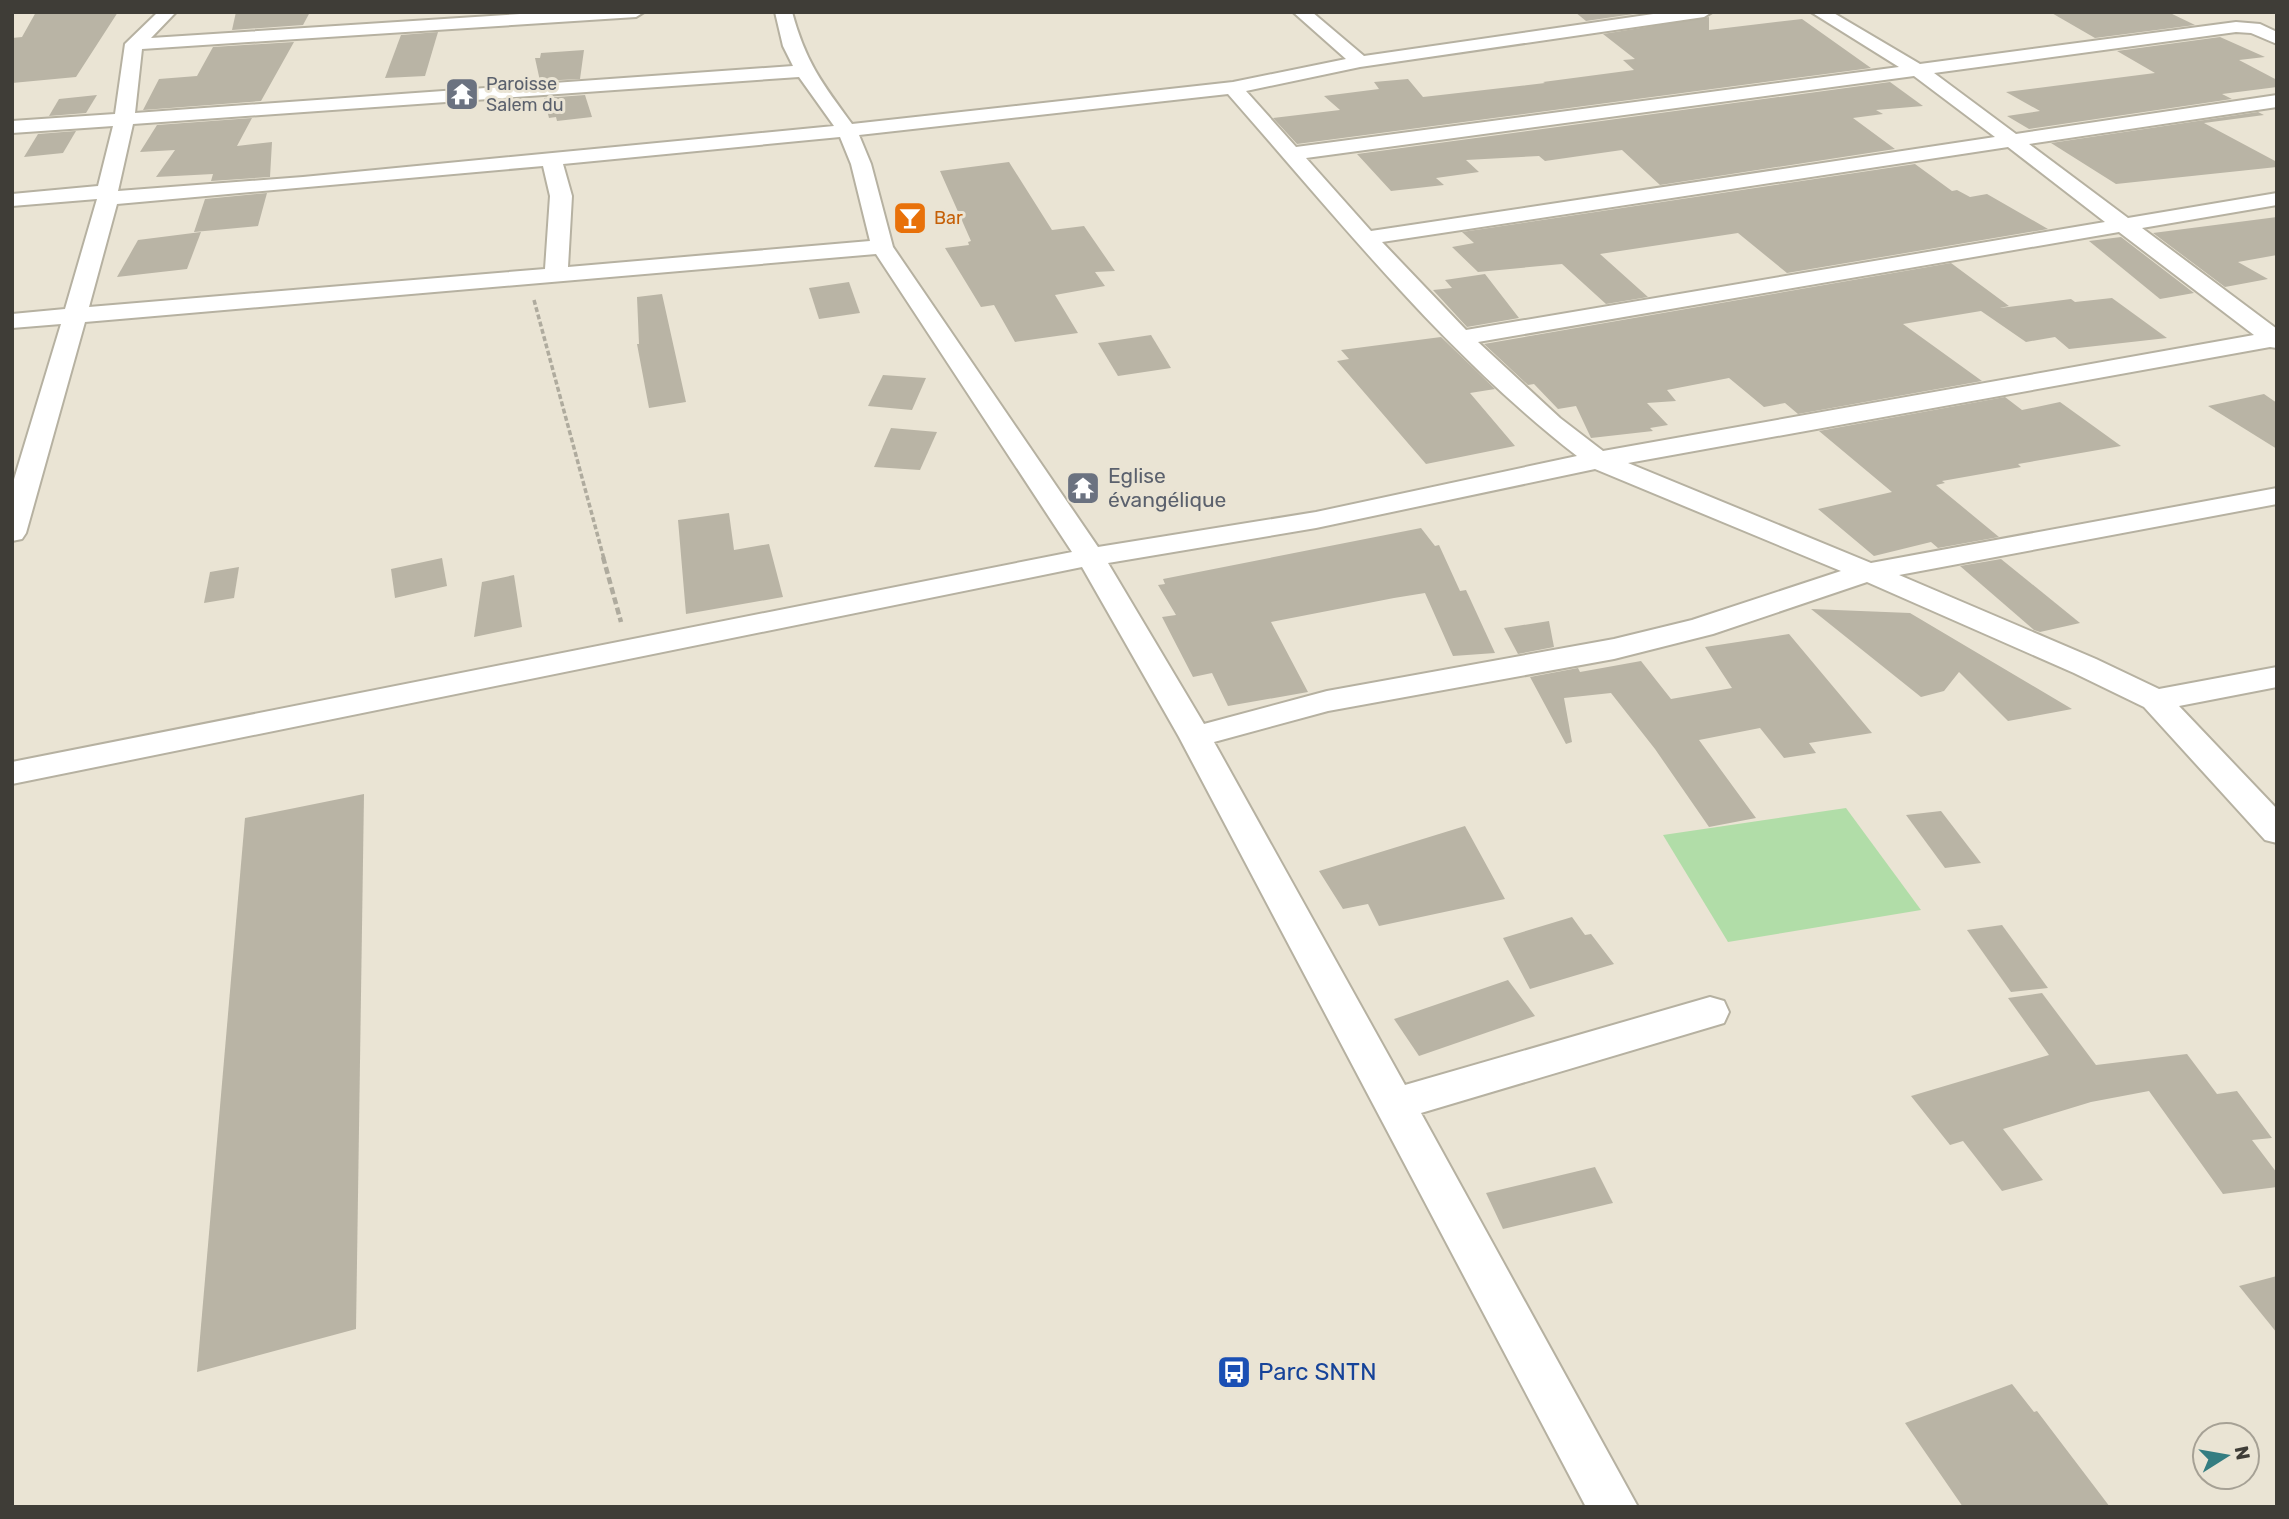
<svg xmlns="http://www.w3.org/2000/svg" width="2289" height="1519" font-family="Rubik,sans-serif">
<rect width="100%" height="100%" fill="#eae4d4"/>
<polygon fill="#b1dda8" points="1846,808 1921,910 1728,942 1663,835"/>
<g fill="#b9b4a5">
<polygon points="36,12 118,12 76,77 12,83 12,38 22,37"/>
<polygon points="236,12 310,12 303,25 232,30"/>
<polygon points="1575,12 1647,12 1586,21"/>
<polygon points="2050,12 2168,12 2195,25 2095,38"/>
<polygon points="1709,17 1709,30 1802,19 1871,68 1297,144 1273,118 1340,110 1324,96 1379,89 1374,82 1408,79 1423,97 1545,83 1543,82 1634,70 1623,60 1635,59 1603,34"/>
<polygon points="438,32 425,76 385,78 401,35"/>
<polygon points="2220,37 2265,57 2239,60 2277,80 2277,87 2222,94 2232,99 2029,129 2007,116 2040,111 2006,92 2155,73 2117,51"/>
<polygon points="294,42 261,101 143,110 159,79 197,76 213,47"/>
<polygon points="584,50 580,79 540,81 535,58 540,58 541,53"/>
<polygon points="1890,82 1923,106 1876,110 1883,114 1853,118 1895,149 1660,185 1622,150 1545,161 1539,156 1466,160 1479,172 1436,178 1444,185 1391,191 1357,154"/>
<polygon points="97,95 86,113 49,116 59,99"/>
<polygon points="585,95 592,117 557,121 556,117 549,118 544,98"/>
<polygon points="2258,112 2264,115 2204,123 2277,162 2277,167 2116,184 2051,143"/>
<polygon points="252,118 237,146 272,142 270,177 211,181 213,174 156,177 175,150 140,152 157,125"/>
<polygon points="76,131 63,153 24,157 38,134"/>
<polygon points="1009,162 1052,230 1084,226 1115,271 1095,272 1105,286 1055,295 1078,333 1015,342 994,305 981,307 945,248 969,245 968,242 971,241 940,171"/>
<polygon points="1915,164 1952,191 1957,190 1970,197 1987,194 2048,229 1787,273 1738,233 1600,254 1648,297 1606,304 1562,264 1478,272 1452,247 1474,243 1462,232"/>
<polygon points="267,193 258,226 194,232 205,199"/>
<polygon points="2277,217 2277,255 2238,262 2268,279 2225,287 2153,233"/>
<polygon points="201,232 187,269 117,277 138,240"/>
<polygon points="2121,237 2194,293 2160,299 2089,241"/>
<polygon points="1951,263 2009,306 2000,308 2071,299 2075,302 2112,298 2167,338 2069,349 2055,337 2026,342 1981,311 1903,324 1982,381 1798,414 1785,403 1764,407 1729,378 1667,390 1676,401 1647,403 1668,425 1650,428 1653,431 1591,438 1576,406 1558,409 1534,384 1528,385 1484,344"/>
<polygon points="1485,274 1519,318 1467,327 1433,290 1452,288 1445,280"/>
<polygon points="849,282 860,313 819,319 809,288"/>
<polygon points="662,294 686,402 649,408 637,344 639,344 637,297"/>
<polygon points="1151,335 1171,368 1118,376 1098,343"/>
<polygon points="1441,337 1495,389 1470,393 1515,446 1426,464 1337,361 1349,359 1341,350"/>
<polygon points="883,375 926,378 912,410 868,406"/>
<polygon points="2264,394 2277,403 2277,449 2208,406"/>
<polygon points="2005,397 2022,410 2060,402 2121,446 2018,464 2021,467 1942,481 1945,483 1936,485 1999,537 1938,548 1931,542 1874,556 1818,509 1892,492 1819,431"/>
<polygon points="891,428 937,432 920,470 874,467"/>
<polygon points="729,513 734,550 769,544 783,597 686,614 678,520"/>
<polygon points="1421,528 1435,546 1439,545 1460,591 1466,590 1495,653 1453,656 1425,593 1394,598 1271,622 1308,692 1228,706 1212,673 1193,677 1162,617 1176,615 1158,585 1165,584 1163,579"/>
<polygon points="442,558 447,586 395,598 391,569"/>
<polygon points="2001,559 2080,623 2040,632 2034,630 1960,566"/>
<polygon points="239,567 234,598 204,603 210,572"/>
<polygon points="514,575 522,627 474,637 482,582"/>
<polygon points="1811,609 1910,613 2072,709 2008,721 1959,672 1944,691 1921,697"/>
<polygon points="1549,621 1554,647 1518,654 1504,628"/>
<polygon points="1789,634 1872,733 1809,743 1816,753 1784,758 1760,728 1699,740 1756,818 1709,827 1655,749 1611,693 1564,698 1572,742 1566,744 1530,677 1578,668 1580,672 1641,661 1671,699 1732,688 1705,647"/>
<polygon points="364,794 356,1329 197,1372 245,818"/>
<polygon points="1941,811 1981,863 1945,868 1906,815"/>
<polygon points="1465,826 1505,899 1379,926 1368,904 1343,909 1319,871"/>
<polygon points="1572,917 1585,935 1591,934 1614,964 1530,989 1503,938"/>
<polygon points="2002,925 2048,988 2011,992 1967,930"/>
<polygon points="1508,980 1535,1016 1419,1056 1394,1019"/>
<polygon points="2042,993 2096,1065 2187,1054 2217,1094 2237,1091 2272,1138 2252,1140 2277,1173 2277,1187 2223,1194 2149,1091 2091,1102 2003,1129 2043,1180 2002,1191 1963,1141 1950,1145 1911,1096 2049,1055 2008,998"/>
<polygon points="1595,1167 1613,1203 1503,1229 1486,1193"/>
<polygon points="2277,1276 2277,1333 2239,1286"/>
<polygon points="2012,1384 2034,1412 2037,1411 2110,1507 1963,1507 1905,1423"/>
</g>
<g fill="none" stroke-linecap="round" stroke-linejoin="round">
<g stroke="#b6b1a1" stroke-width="4">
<path id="street" d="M158 12H176L151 38 551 12H644L636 17 142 49 135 113 793 66 783 46 775 12H792C806 63 822 83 852 124L1233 82 1346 59 1293 12H1312L1364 56 1667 12H1712L1704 17 1360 67 1246 91 1296 147 1899 67 1811 12H1832L1920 64 2236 22 2260 24 2277 32V44L2251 33 2236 32 1934 73 2016 134 2277 95V107L2029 144 2128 218 2277 193V205L2142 228 2277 329V348L2270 347 1628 463 1871 563 2277 488V504L1899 575 2096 659 2159 689 2277 667V687L2179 706 2277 809V843L2265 840 2144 707 2074 673 1867 582 1713 634 1614 659 1328 711 1214 742 1405 1085 1710 997 1724 1001 1729 1012 1724 1023 1421 1113 1638 1507H1586L1179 737 1082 567 12 784V762L1072 552 876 254 85 322 26 533 22 539 12 541V486L61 324 12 328V314L65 309 97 199 12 206V194L98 186 113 126 12 133V121L115 114 125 44ZM1914 76 1995 137 1371 231 1306 158ZM799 77 834 126 303 177 118 191 133 124ZM1228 94C1338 219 1445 354 1577 456L1316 512 1098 547 893 247 871 164 859 135ZM840 137 851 164 870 241 568 267 572 196 563 164ZM2008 147 2105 222 1466 330 1382 242ZM543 166 550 196 545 269 89 307 117 204ZM2119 232 2254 335 1603 451 1560 418 1478 342ZM1595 469 1841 571 1692 620 1614 639 1327 691 1204 724 1108 563 1316 528Z"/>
</g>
<polyline stroke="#afab9e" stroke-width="3.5" stroke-dasharray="5 2.5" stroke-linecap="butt" points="534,300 604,559"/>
<polyline stroke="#afab9e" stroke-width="4.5" stroke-dasharray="7 3.5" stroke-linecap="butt" points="603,557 621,622"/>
<use href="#street" fill="#fff" fill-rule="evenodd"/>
</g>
<defs>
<g id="temple-square" transform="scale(1.75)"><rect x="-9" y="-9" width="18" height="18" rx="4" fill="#6b7280" stroke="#eae4d4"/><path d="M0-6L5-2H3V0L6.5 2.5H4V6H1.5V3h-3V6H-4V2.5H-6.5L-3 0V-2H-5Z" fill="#fff"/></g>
<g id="bar-square" transform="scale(1.75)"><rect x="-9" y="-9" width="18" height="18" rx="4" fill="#e8710a" stroke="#eae4d4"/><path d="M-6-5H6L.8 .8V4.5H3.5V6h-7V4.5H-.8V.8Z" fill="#fff"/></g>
<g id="bus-square" transform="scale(1.75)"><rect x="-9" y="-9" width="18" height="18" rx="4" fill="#1a4fb4" stroke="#eae4d4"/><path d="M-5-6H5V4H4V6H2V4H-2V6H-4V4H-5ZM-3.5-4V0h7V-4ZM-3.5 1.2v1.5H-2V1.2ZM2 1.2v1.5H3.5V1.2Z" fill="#fff"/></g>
</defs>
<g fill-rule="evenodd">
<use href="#temple-square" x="462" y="94"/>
<use href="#bar-square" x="910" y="218"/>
<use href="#temple-square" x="1083" y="488"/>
<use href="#bus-square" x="1234" y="1372"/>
</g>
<g text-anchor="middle" stroke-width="6" stroke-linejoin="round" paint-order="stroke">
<g font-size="18" fill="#5b616d" stroke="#eae4d4" text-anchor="start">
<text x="486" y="90">Paroisse<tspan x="486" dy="21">Salem du</tspan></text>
</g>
<g font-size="18" fill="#c56008" stroke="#eae4d4" text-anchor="start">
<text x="934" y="224">Bar</text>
</g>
<g font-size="21" fill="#5b616d" stroke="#eae4d4" text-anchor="start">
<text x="1108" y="483">Eglise<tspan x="1108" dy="24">évangélique</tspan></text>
</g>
<g font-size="24" fill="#164399" stroke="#eae4d4" text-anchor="start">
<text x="1258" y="1380">Parc SNTN</text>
</g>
</g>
<rect width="2289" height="1519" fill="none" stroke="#3f3d37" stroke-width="28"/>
<g transform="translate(2226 1456) rotate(79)"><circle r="33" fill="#eae4d4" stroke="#a6a195" stroke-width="2"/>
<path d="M0-5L12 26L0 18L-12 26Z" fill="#347d81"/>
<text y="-10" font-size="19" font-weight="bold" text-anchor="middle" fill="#3f3d37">N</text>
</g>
</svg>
